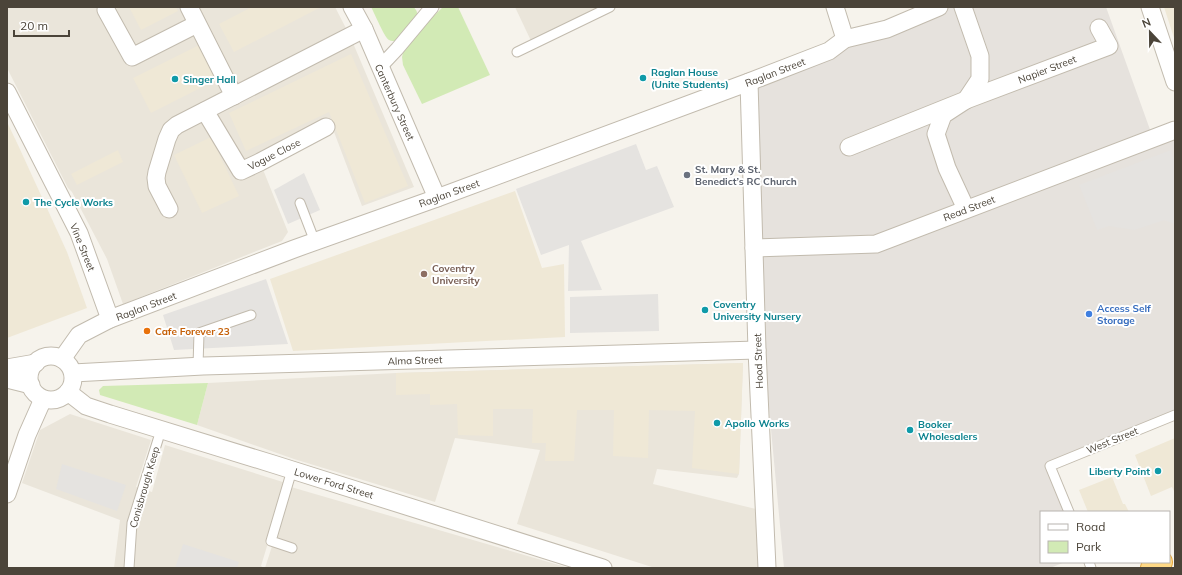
<svg xmlns="http://www.w3.org/2000/svg" width="1182" height="575" font-family="Mulish,sans-serif">
<rect width="100%" height="100%" fill="#f6f3ec"/>
<g fill="#eae5da">
<polygon points="7,7 335,7 350,36 414,187 362,206 331,124 260,162 288,232 282,241 123,304 107,259 72,192 68,188 7,68"/>
<polygon points="515,7 610,7 533,45"/>
<polygon points="743,363 739,474 737,478 657,469 653,484 760,510 759,568 655,568 517,524 540,450 455,438 435,502 294,459 197,425 208,383 396,373"/>
<polygon points="70,414 151,440 136,487 142,489 152,492 165,445 286,483 261,566 264,568 114,568 120,520 22,483 40,430"/>
<polygon points="291,487 569,568 265,568"/>
</g>
<polygon fill="#e6e2dd" points="939,7 1106,7 1153,138 1175,130 1175,415 1050,466 1066,512 1041,512 1041,562 1065,562 1050,568 784,568 754,248 749,82"/>
<g fill="#efe8d6">
<polygon points="129,7 176,7 178,11 141,30"/>
<polygon points="252,7 321,7 234,52 219,24"/>
<polygon points="1164,7 1175,7 1175,41"/>
<polygon points="199,45 216,80 151,113 133,78"/>
<polygon points="351,54 408,186 365,203 329,112 246,151 229,113"/>
<polygon points="7,122 18,145 67,252 87,308 7,338"/>
<polygon points="211,137 239,196 202,213 174,155"/>
<polygon points="118,150 123,162 77,185 71,174"/>
<polygon points="515,191 542,268 564,264 565,337 293,351 270,279"/>
<polygon points="743,363 739,474 692,468 695,411 649,410 648,458 613,456 614,410 577,410 574,461 545,461 546,443 532,443 533,409 493,409 493,436 458,435 457,404 430,405 430,394 396,395 396,373"/>
<polygon points="1175,438 1175,493 1172,487 1151,496 1135,455"/>
<polygon points="1112,477 1123,504 1125,504 1129,512 1088,512 1079,490"/>
</g>
<g fill="#d2eab5">
<path d="M371 7H413C423 14 412 23 407 30 404 33 401 37 398 39 396 41 392 42 389 40 384 37 375 14 371 7Z"/>
<polygon points="443,7 458,7 490,75 422,104 403,65 402,57 404,49 414,35"/>
<polygon points="208,383 197,425 100,395 99,390 103,386"/>
</g>
<g fill="#e5e3e0">
<polygon points="636,144 646,170 657,166 674,207 581,241 602,290 568,291 569,245 541,255 516,189"/>
<polygon points="1171,150 1175,163 1175,224 1164,220 1135,230 1109,226 1097,230 1079,185"/>
<polygon points="304,173 320,210 288,224 274,190"/>
<polygon points="266,279 288,344 174,350 163,315"/>
<polygon points="658,294 659,331 570,333 570,297"/>
<polygon points="62,464 126,485 117,511 56,489"/>
<polygon points="183,544 239,562 237,568 175,568"/>
</g>
<g fill="none" stroke-linecap="round" stroke-linejoin="round">
<g stroke="#c2bbae" stroke-width="11">
<g id="service">
<polyline points="517,52 610,7"/>
<polyline points="300,203 315,242"/>
<polyline points="198,366 199,333 251,315"/>
<polyline points="1069,512 1050,466 1175,415"/>
<polyline points="292,548 271,541 292,470"/>
<polyline points="1089,562 1091,568"/>
<polyline points="129,568 132,523 161,430"/>
</g>
</g>
<g stroke="#c2bbae" stroke-width="15">
<polyline id="pedestrian" points="380,67 397,49 432,7"/>
</g>
<g stroke="#c2bbae" stroke-width="19">
<g id="minor">
<polyline points="189,7 234,96"/>
<polyline points="352,7 364,29 437,198"/>
<polyline points="835,7 845,39"/>
<polyline points="963,7 980,56 980,79 966,100 943,115 936,134 947,168 966,209"/>
<polyline points="1150,7 1175,82"/>
<polyline points="106,10 132,57 197,24"/>
<polyline points="749,82 757,350 767,568"/>
<polyline points="7,92 79,233 110,319"/>
<polyline points="205,111 241,171 260,162 326,127"/>
<polyline points="849,147 966,100 1109,46 1099,28"/>
<polyline points="169,209 157,186 156,178 157,172 167,139 171,130 177,125 364,29"/>
<polyline points="754,248 876,244 1175,130"/>
<circle cx="51" cy="378" r="22"/>
<polyline points="62,359 79,335 110,319 294,249 437,198 749,82 829,51 845,39 887,29 939,7"/>
<polyline points="7,368 36,363"/>
<polyline points="73,373 203,366 757,350"/>
<polyline points="7,379 31,385"/>
<polyline points="68,392 86,406 110,414 273,464 603,568"/>
<polyline points="7,494 27,435 43,399"/>
</g>
</g>
<g stroke="#e0a43c" stroke-width="24">
<polyline id="trunk" points="1152,568 1161,562"/>
</g>
<use href="#service" stroke="#fff" stroke-width="9"/>
<use href="#pedestrian" stroke="#fff" stroke-width="13"/>
<use href="#minor" stroke="#fff" stroke-width="17"/>
<use href="#trunk" stroke="#ffd985" stroke-width="22"/>
</g>
<g fill="#0f9aa8" stroke="#fff" stroke-width="1.5">
<circle cx="643" cy="78" r="4"/>
<circle cx="175" cy="79" r="4"/>
<circle cx="26" cy="202" r="4"/>
<circle cx="705" cy="310" r="4"/>
<circle cx="717" cy="423" r="4"/>
<circle cx="910" cy="430" r="4"/>
<circle cx="1158" cy="471" r="4"/>
</g>
<circle fill="#6b7280" stroke="#fff" stroke-width="1.5" cx="687" cy="175" r="4"/>
<circle fill="#8d6e63" stroke="#fff" stroke-width="1.5" cx="424" cy="274" r="4"/>
<circle fill="#3f7fe0" stroke="#fff" stroke-width="1.5" cx="1089" cy="314" r="4"/>
<circle fill="#e8710a" stroke="#fff" stroke-width="1.5" cx="147" cy="331" r="4"/>
<g text-anchor="middle" stroke-width="4" stroke-linejoin="round" paint-order="stroke">
<g font-size="10" fill="#4b4439" stroke="#fff">
<text transform="translate(1047 69) rotate(-21)" y="4">Napier Street</text>
<text transform="translate(775 72) rotate(-21)" y="4">Raglan Street</text>
<text transform="translate(395 102) rotate(66)" y="4">Canterbury Street</text>
<text transform="translate(274 154) rotate(-27)" y="4">Vogue Close</text>
<text transform="translate(449 193) rotate(-20)" y="4">Raglan Street</text>
<text transform="translate(969 208) rotate(-21)" y="4">Read Street</text>
<text transform="translate(83 247) rotate(68)" y="4">Vine Street</text>
<text transform="translate(146 306) rotate(-21)" y="4">Raglan Street</text>
<text transform="translate(415 360) rotate(-2)" y="4">Alma Street</text>
<text transform="translate(758 361) rotate(-92)" y="4">Hood Street</text>
<text transform="translate(1112 440) rotate(-22)" y="4">West Street</text>
<text transform="translate(334 483) rotate(17)" y="4">Lower Ford Street</text>
<text transform="translate(144 487) rotate(-74)" y="4">Conisbrough Keep</text>
</g>
<g font-size="10" font-weight="bold" fill="#0d838f" stroke="#fff" text-anchor="start">
<text x="651" y="76">Raglan House<tspan x="651" dy="12">(Unite Students)</tspan></text>
<text x="183" y="83">Singer Hall</text>
<text x="34" y="206">The Cycle Works</text>
<text x="713" y="308">Coventry<tspan x="713" dy="12">University Nursery</tspan></text>
<text x="725" y="427">Apollo Works</text>
<text x="918" y="428">Booker<tspan x="918" dy="12">Wholesalers</tspan></text>
<text x="1150" y="475" text-anchor="end">Liberty Point</text>
</g>
<g font-size="10" font-weight="bold" fill="#5b616d" stroke="#fff" text-anchor="start">
<text x="695" y="173">St. Mary &amp; St.<tspan x="695" dy="12">Benedict’s RC Church</tspan></text>
</g>
<g font-size="10" font-weight="bold" fill="#785e54" stroke="#fff" text-anchor="start">
<text x="432" y="272">Coventry<tspan x="432" dy="12">University</tspan></text>
</g>
<g font-size="10" font-weight="bold" fill="#366cbe" stroke="#fff" text-anchor="start">
<text x="1097" y="312">Access Self<tspan x="1097" dy="12">Storage</tspan></text>
</g>
<g font-size="10" font-weight="bold" fill="#c56008" stroke="#fff" text-anchor="start">
<text x="155" y="335">Cafe Forever 23</text>
</g>
</g>
<rect width="1182" height="575" fill="none" stroke="#4b4439" stroke-width="16"/>
<rect x="1040" y="511" width="130" height="52" fill="#ffffff" stroke="#b7b4b0"/>
<rect x="1048" y="524" width="20" height="6" fill="#ffffff" stroke="#b7b4b0"/>
<text x="1076" y="531" font-size="12" fill="#4b4439">Road</text>
<rect x="1048" y="541" width="20" height="12" fill="#d2eab5" stroke="#b7b4b0"/>
<text x="1076" y="551" font-size="12" fill="#4b4439">Park</text>
<g transform="translate(1150 32) rotate(338)" stroke="#ffffff" stroke-width="3" paint-order="stroke">
<path d="M0-3L7 15L0 10L-7 15Z" fill="#4b4439"/>
<text y="-6" font-size="11" font-weight="bold" text-anchor="middle" fill="#4b4439">N</text>
</g>
<path d="M14 30v6h55v-6" fill="none" stroke="#4b4439" stroke-width="2"/>
<text x="20" y="30" font-size="12" fill="#4b4439" stroke="#ffffff" stroke-width="3" paint-order="stroke">20 m</text>
</svg>
